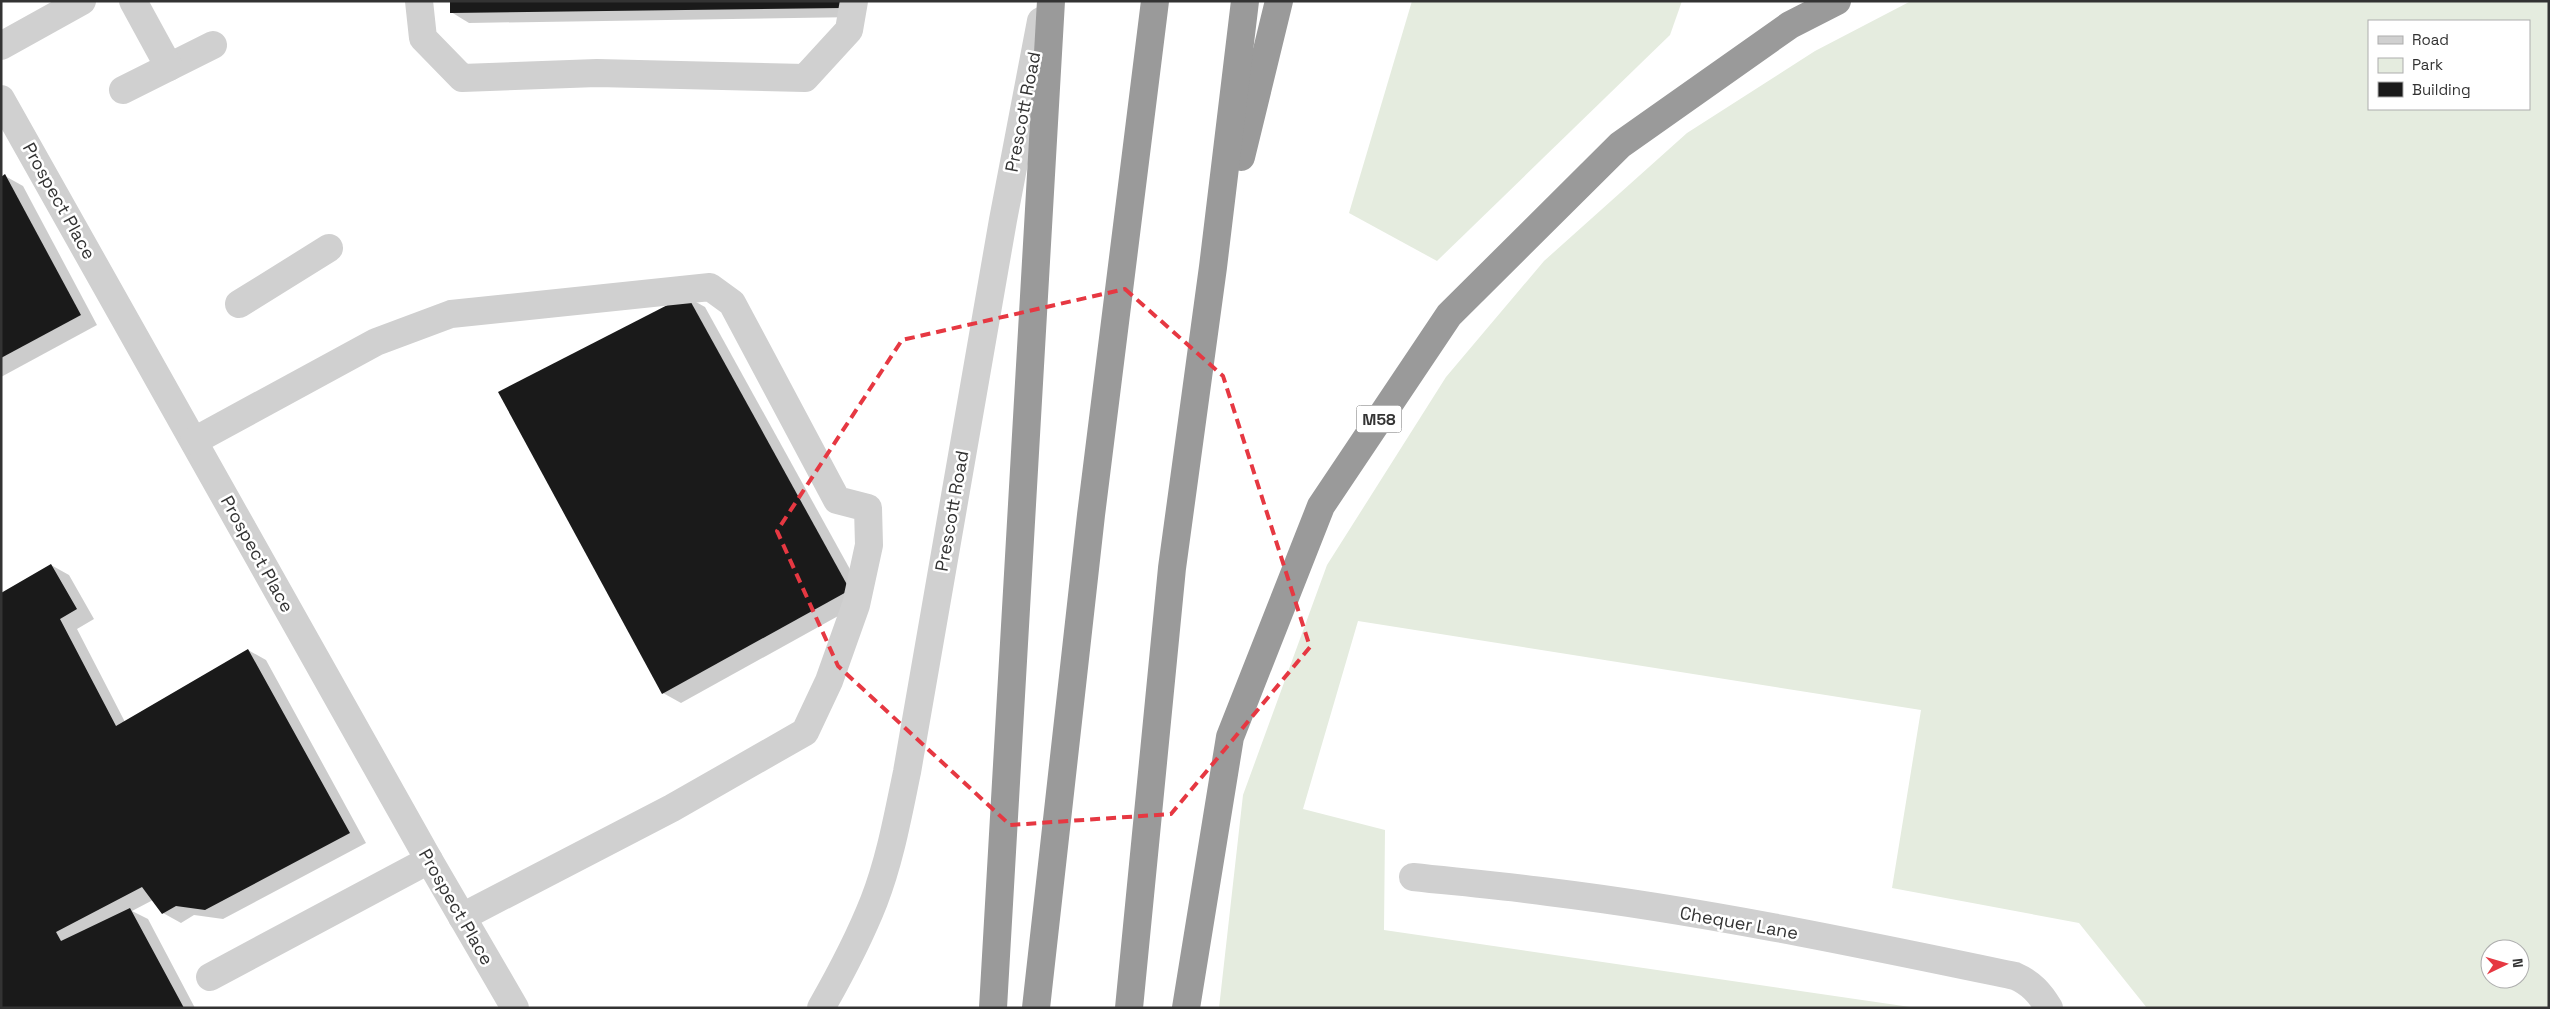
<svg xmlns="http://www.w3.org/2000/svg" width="2550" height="1009" font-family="'Space Grotesk',sans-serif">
<rect width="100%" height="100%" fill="#fff"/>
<g fill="#e5ecdf" fill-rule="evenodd">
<polygon points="1412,1 1682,1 1670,35 1437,261 1349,213"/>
<path d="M1911 1H2549V1008H2147L2079 923 1892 888 1921 710 1358 621 1303 809 1385 830 1384 930 1917 1008H1219L1243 795 1327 565 1446 377 1544 261 1687 133 1815 51ZM2369 21H2529V109H2369ZM2490 949H2520V979H2490Z"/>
</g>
<g fill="#0003">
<polygon points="859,1 859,17 469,23 451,12"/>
<polygon points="5,176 23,186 97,325 1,377 1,178"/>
<polygon points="687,297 705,307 867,600 681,703 663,693"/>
<polygon points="51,565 69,575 94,619 77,629 125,722 248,650 266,660 366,843 223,919 194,915 181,923 163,913 153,900 132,911 148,919 195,1008 1,1008"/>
</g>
<g fill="#1a1a1a">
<polygon points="450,1 842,1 842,8 450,13"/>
<polygon points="5,174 81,315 1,358 1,177"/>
<polygon points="687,295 850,590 662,694 498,392"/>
<polygon points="51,564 77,609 60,619 116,726 248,649 350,833 205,910 176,906 162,914 142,887 56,932 61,941 130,908 184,1008 1,1008 1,593"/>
</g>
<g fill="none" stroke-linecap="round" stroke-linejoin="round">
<g stroke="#d0d0d0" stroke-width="28">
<polyline points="419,1 423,38 462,78 597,73 805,78 849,30 854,1"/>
<polyline points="1,46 82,1"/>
<polyline points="169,67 213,45"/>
<polyline points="123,90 169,67 133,1"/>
<polyline points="1,99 429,860 515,1008"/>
<polyline points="239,304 329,248"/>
<polyline points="194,441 376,342 451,314 710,287 732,303 837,500 868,508 869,545 856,605 829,681 805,732 672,808 462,917"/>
<path d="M1413 877C1459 882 1504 886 1549 892 1705 911 1861 944 2015 976 2031 983 2040 993 2049 1008"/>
<polyline points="210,977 429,860"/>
<path d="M821 1008C841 973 859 939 874 901 890 860 898 815 907 772L1003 220 1041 21"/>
</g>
<g stroke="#9a9a9a" stroke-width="28">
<polyline points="1241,157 1279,1"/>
<polyline points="993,1008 1051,1"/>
<polyline points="1036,1008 1091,515 1155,1"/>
<polyline points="1129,1008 1172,568 1213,267 1245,1"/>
<polyline points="1186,1008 1230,737 1321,506 1449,315 1620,145 1790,25 1837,1"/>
</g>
</g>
<path fill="none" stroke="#e63842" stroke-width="4" stroke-dasharray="10 6" stroke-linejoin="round" d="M1125 289 1223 376 1310 647 1171 814 1010 825 838 666 777 531 902 340Z"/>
<g text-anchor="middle" stroke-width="5" stroke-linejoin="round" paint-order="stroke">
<rect fill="#fff" stroke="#707070" stroke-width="1" x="1356.5" y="405.5" width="45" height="27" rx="4"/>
<g font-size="16" font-weight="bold" fill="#333">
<text x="1379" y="425">M58</text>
</g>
<g font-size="18" fill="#333" stroke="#fff">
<text transform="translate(1023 112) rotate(-79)" y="6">Prescott Road</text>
<text transform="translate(59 201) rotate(61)" y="6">Prospect Place</text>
<text transform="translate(952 511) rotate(-80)" y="6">Prescott Road</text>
<text transform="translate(257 554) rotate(61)" y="6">Prospect Place</text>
<text transform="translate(456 907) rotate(60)" y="6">Prospect Place</text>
<text transform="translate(1739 923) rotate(10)" y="6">Chequer Lane</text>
</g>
</g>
<rect width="2550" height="1009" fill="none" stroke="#333333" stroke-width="5"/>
<rect x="2368" y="20" width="162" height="90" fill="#ffffff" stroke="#adadad"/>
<rect x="2378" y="36" width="25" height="8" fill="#d0d0d0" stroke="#adadad"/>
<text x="2412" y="45" font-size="15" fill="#333333">Road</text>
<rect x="2378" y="58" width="25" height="15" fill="#e5ecdf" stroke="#adadad"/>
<text x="2412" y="70" font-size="15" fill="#333333">Park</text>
<rect x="2378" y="82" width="25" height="15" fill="#1a1a1a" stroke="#adadad"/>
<text x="2412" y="95" font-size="15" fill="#333333">Building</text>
<g transform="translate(2505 964) rotate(85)"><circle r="24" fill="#ffffff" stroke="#adadad"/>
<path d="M0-4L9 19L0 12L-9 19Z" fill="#e63842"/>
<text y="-8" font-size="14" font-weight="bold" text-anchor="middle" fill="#333333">N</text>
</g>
</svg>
